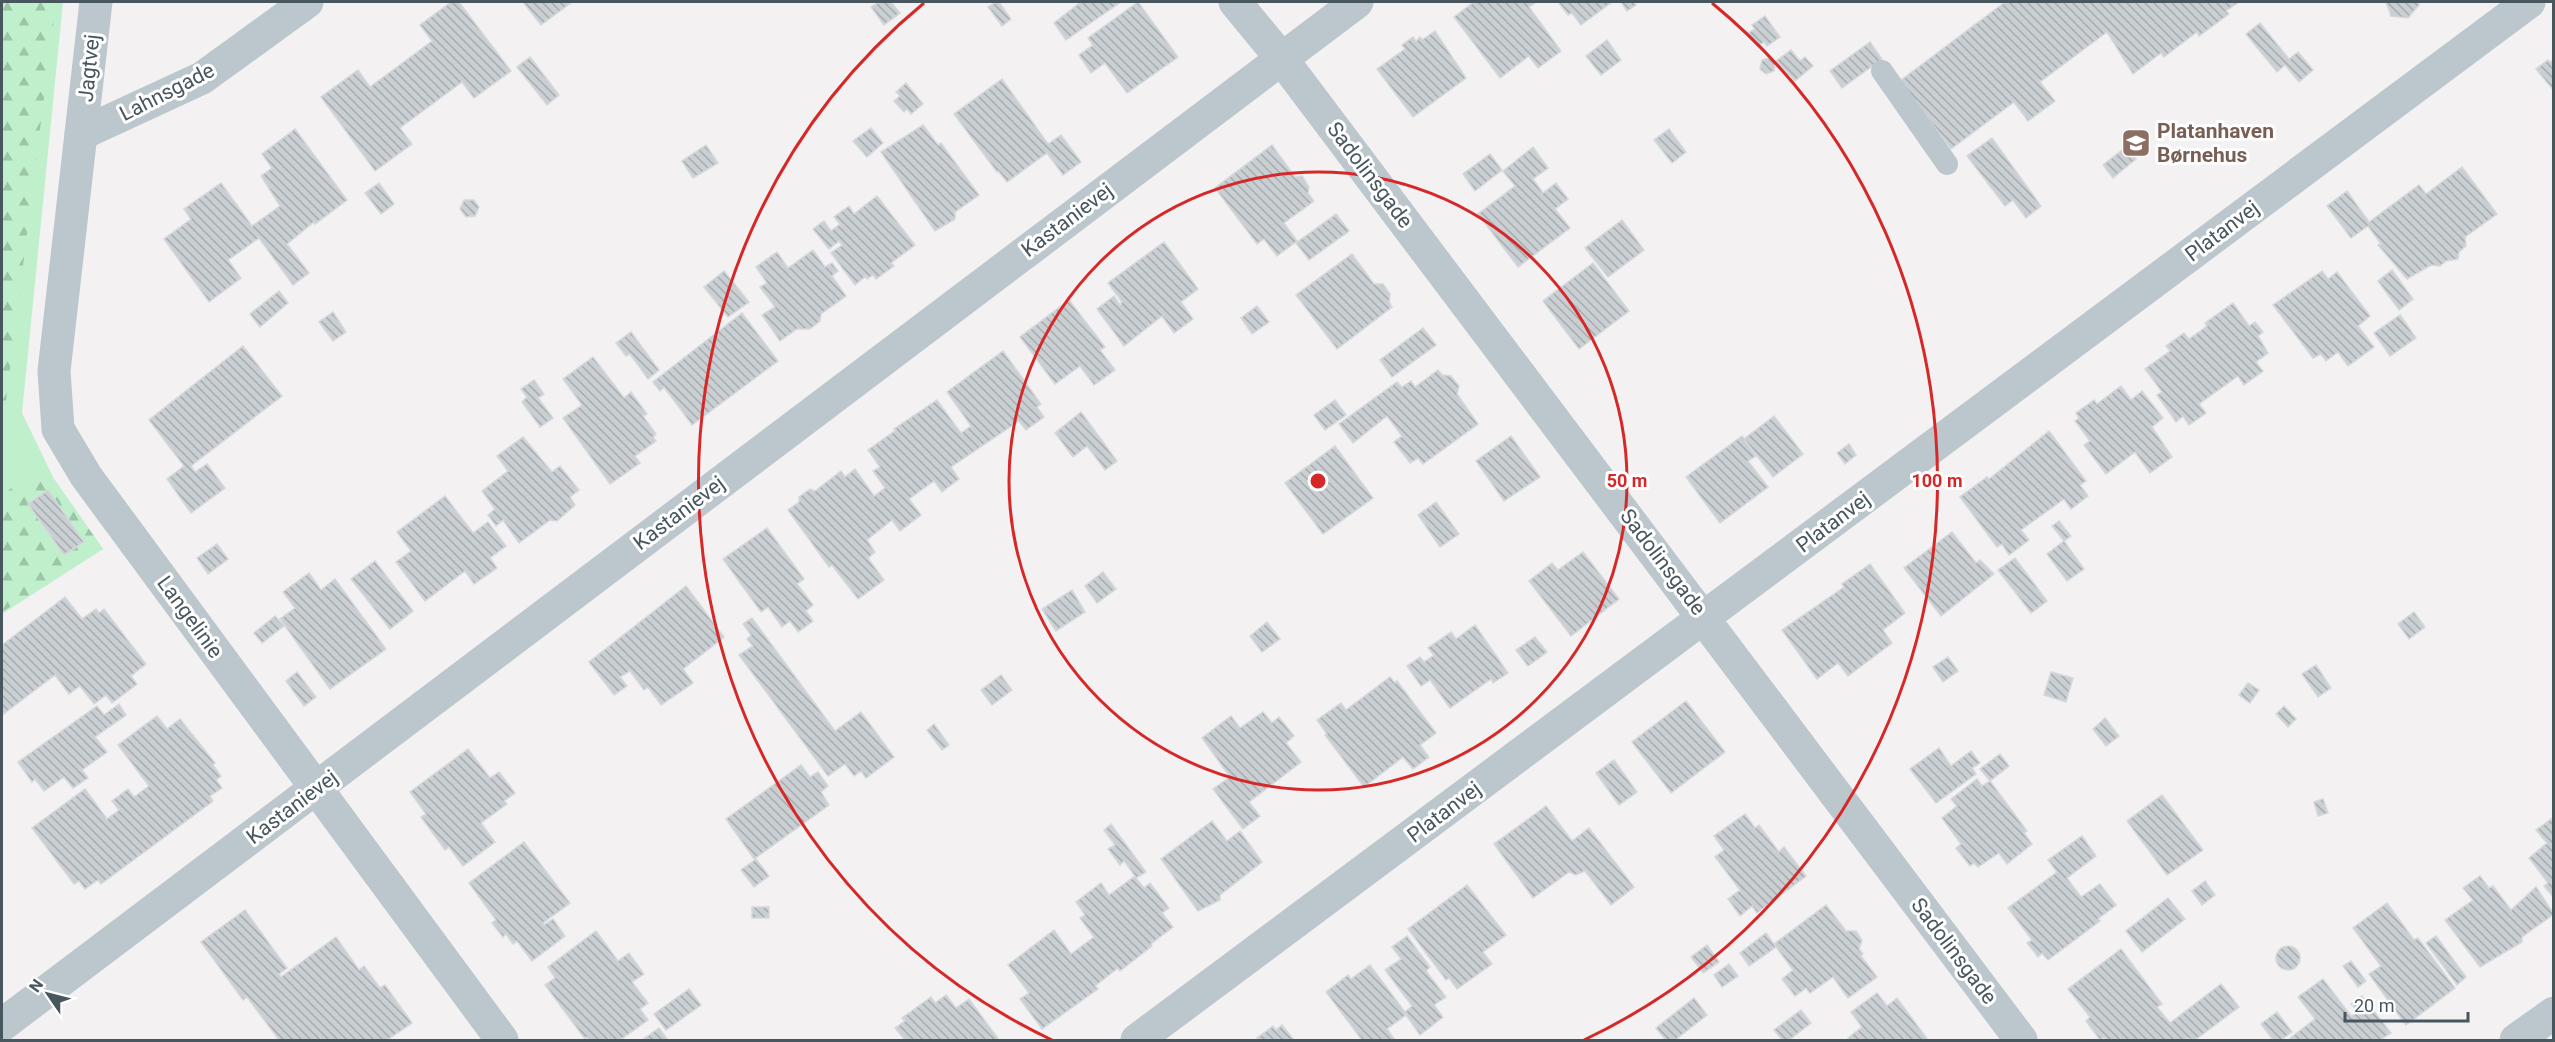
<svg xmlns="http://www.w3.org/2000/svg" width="2555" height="1042" font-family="Roboto,sans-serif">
<defs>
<pattern id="forest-firs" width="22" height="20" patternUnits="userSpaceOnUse" patternTransform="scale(1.5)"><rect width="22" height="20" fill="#bff0cb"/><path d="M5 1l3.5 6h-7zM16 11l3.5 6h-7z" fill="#9dc5a8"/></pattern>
<pattern id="building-back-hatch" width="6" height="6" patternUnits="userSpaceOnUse" patternTransform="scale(1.5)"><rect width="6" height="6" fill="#cacfd3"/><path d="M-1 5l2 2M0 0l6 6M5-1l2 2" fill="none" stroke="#a6abae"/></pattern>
</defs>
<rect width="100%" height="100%" fill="#f3f1f1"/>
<polygon fill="#bff0cb" points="2,2 63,2 22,413 54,479 103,549 2,614"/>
<g fill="url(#forest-firs)">
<polygon points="2,2 56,2 5,409 2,414"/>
<polygon points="54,479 103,549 2,612 2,497 13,486"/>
</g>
<g fill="url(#building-back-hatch)" stroke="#d5d8dc" stroke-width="1.5">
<polygon points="451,2 459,2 511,71 474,98 462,82 400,128 412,144 375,171 321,97 358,70 370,87 432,41 420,25"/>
<polygon points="523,2 572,2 541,25"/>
<polygon points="879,2 891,2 900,13 884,25 871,7"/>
<polygon points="996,2 999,2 1011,19 1002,26 988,7"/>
<polygon points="1081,2 1121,2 1066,40 1054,23"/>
<polygon points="1138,2 1178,57 1127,93 1105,63 1091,73 1079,55 1093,45 1088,38"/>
<polygon points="1474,2 1536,2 1529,7 1561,51 1538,68 1529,56 1500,78 1454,17"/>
<polygon points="1558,2 1612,2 1581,25 1572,13 1568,15"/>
<polygon points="1621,2 1633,2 1636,5 1627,11"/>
<polygon points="2005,2 2239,2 2226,11 2229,14 2199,36 2197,32 2164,57 2161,53 2133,74 2107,32 2040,82 2055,101 2028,121 2014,102 1951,149 1900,81"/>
<polygon points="2386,2 2418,2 2419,5 2408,18 2391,16"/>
<polygon points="1765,16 1780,37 1767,46 1764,42 1758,46 1748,33 1755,29 1752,25"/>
<polygon points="2260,23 2289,59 2298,52 2313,70 2299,82 2285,65 2277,72 2246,34"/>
<polygon points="1435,31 1466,78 1413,117 1377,69 1405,49 1402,45 1413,37 1416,41 1420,37 1422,40"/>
<polygon points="1607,40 1621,60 1601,75 1586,56"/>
<polygon points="1870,42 1882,59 1842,88 1830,71"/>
<polygon points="1791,50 1800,61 1805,57 1813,66 1795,81 1776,61"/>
<polygon points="530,57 559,95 547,105 517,67"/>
<polygon points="1769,58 1775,63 1774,71 1766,74 1760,69 1762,60"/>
<polygon points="2548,60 2550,62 2554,60 2554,91 2536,69"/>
<polygon points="1002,79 1048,144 1061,135 1081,162 1063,175 1047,153 1007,182 998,171 997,172 954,114"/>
<polygon points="906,83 923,104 911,114 907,109 904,112 894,101 900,96 896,92"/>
<polygon points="923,125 938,145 941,143 979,195 955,212 955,219 935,231 881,152"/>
<polygon points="871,128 883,143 867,157 853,141"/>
<polygon points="295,129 347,200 315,224 314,222 287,244 309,273 293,285 259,238 228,260 241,278 209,302 164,239 191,219 184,209 221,183 252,226 280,206 261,176 272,168 262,154"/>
<polygon points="1669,129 1686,152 1672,163 1654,140"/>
<polygon points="1992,138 2041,206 2026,218 2013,200 2005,206 1967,156"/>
<polygon points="706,145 718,163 693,178 682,161"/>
<polygon points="1272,145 1295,177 1302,176 1309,187 1308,193 1314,201 1284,223 1297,241 1277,256 1264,239 1257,244 1215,188"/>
<polygon points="1533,147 1548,168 1533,179 1543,193 1556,183 1568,199 1555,209 1570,228 1518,267 1478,214 1515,186 1503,171"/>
<polygon points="2126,147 2136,159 2113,178 2103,165"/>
<polygon points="1490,154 1502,170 1475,191 1463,174"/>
<polygon points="2462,167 2497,214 2465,237 2466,246 2459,252 2458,259 2446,261 2440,266 2431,265 2407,279 2378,245 2381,244 2368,226 2351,238 2327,206 2347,191 2369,222 2419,185 2426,194"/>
<polygon points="379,183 394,204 381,214 365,193"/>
<polygon points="877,196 915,245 891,263 894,266 876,279 873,275 867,279 866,276 855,285 831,253 842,245 839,241 829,249 813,229 824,221 831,231 840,224 834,217 849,206 854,214"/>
<polygon points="464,200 474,200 479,207 475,216 466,217 460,209"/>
<polygon points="1336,214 1349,231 1309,260 1296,243"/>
<polygon points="1622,220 1644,250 1608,277 1585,248"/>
<polygon points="1164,242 1198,289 1181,302 1193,319 1174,333 1162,316 1124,346 1097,309 1114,296 1120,305 1122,302 1108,283"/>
<polygon points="813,250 825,267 832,263 838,271 832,276 846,296 821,314 820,321 810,329 797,329 780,341 762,315 775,307 760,287 767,283 756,267 777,252 788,268"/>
<polygon points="1352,254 1374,284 1383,284 1390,294 1389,302 1392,307 1337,349 1296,295"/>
<polygon points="1593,263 1629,311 1579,349 1543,301"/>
<polygon points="2392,270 2413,299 2399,310 2378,281"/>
<polygon points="724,271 749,302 728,317 704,287"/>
<polygon points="2322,271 2328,279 2337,272 2370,316 2358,326 2374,347 2348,366 2338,352 2326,361 2321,354 2313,358 2273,305"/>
<polygon points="279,291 288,303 260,327 250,314"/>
<polygon points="1069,300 1105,347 1100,350 1115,370 1094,385 1080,366 1055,384 1020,337"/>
<polygon points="2233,303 2249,326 2255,322 2263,332 2258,336 2268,353 2256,362 2263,371 2244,385 2238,376 2199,404 2206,413 2189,425 2183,416 2176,422 2157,395 2162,392 2145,369 2170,351 2166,346 2184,333 2189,339 2207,326 2205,323"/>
<polygon points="1257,306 1269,322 1252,334 1241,318"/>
<polygon points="333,312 346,332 333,341 319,322"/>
<polygon points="742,313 778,361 692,425 664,387 660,391 653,382"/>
<polygon points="2400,315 2416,338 2390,356 2374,333"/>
<polygon points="1423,328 1436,345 1392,377 1380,360"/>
<polygon points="631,332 659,370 648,379 630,354 626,356 616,343"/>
<polygon points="243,346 282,396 191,466 195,472 207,464 225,488 191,513 167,479 184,466 149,420"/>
<polygon points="1003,351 1041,404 1037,407 1044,417 1026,430 1019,421 951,467 959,479 942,492 934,481 909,499 921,515 900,531 892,520 867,540 875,552 868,558 884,580 858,599 832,565 829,567 788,510 799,502 799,497 810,489 815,491 841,471 845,477 855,469 874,496 885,488 873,471 880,467 868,450 896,430 894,429 937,400 961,433 971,426 947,392"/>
<polygon points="593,357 624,398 631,392 647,414 643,416 656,434 653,437 656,441 635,456 640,463 610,484 563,418 582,405 563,379"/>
<polygon points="1438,370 1442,375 1451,376 1459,386 1457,394 1478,424 1423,464 1418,458 1410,463 1394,442 1402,436 1387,416 1353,443 1339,424 1397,382 1402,387 1411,381 1415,387"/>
<polygon points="534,380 544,394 538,398 553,418 540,427 522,402 527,397 521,389"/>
<polygon points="2121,386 2131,400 2142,391 2163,418 2152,427 2172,457 2150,473 2135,452 2106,474 2084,445 2090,441 2075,421 2079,418 2076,413 2094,400 2097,404"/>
<polygon points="1335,400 1346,415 1325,430 1314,415"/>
<polygon points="1081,412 1117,461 1105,470 1087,446 1073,457 1055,433"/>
<polygon points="1774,416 1803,454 1773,477 1744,439"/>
<polygon points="2049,431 2086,481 2080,485 2088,496 2071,509 2064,499 2021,530 2029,540 2009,555 2002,544 1997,547 1960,497 1987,477 1989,479"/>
<polygon points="1511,436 1540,477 1504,501 1476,461"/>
<polygon points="1742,436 1756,456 1748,461 1768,487 1720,523 1686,477"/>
<polygon points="523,437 552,472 560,466 579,490 570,497 575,505 557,521 550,520 519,543 503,520 496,526 488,515 495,509 482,491 508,471 497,456"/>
<polygon points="1849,444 1856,455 1845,464 1837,453"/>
<polygon points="1335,446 1373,498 1323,534 1285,483"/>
<polygon points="48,490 84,542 64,555 28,504"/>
<polygon points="445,496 473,533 488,522 506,546 490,558 497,568 474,584 465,571 425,601 396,562 411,551 397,532"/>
<polygon points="1436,502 1459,534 1440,547 1418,515"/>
<polygon points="2059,521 2071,536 2064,541 2052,526"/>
<polygon points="767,528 804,579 797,584 813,605 806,611 813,621 798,632 790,621 782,627 768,607 761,612 723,559"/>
<polygon points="1952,532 1976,563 1980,560 1994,574 1941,616 1904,568"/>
<polygon points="2064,541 2084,569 2067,581 2047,554"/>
<polygon points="217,544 228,559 208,574 197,558"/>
<polygon points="1583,552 1619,599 1571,636 1529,581 1552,563 1558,570"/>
<polygon points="2015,558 2047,601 2031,613 1998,570"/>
<polygon points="375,561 413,611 390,629 351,579"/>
<polygon points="1870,564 1905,613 1883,630 1892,643 1848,676 1838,663 1817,679 1782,630 1844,587 1842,584"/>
<polygon points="1103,572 1116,589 1097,603 1085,586"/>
<polygon points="309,573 321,590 335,579 386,649 330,689 280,619 295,608 283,592"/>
<polygon points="686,586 724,637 683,669 693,683 661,705 648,687 644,690 630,671 620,677 627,686 614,695 589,662"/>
<polygon points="1072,590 1085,612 1056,631 1042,609"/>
<polygon points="65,597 82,619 96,609 99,613 104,609 146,664 131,676 137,684 112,703 106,695 94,704 80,686 69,694 55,675 2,715 2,645"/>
<polygon points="2414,612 2425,627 2409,639 2398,624"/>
<polygon points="275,616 284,626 262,643 254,633"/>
<polygon points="752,618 835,731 861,712 894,757 866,778 861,771 854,776 845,764 828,776 739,655 753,646 747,639 751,635 743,624"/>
<polygon points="1267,622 1280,639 1262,652 1250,636"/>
<polygon points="1475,625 1508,673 1493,683 1491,679 1450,708 1430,680 1421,686 1407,666 1420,657 1424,662 1434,655 1428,648 1451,632 1456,639"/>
<polygon points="1535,637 1547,652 1528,666 1516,650"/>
<polygon points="1948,657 1958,671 1943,682 1933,667"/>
<polygon points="2316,665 2331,688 2318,697 2302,674"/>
<polygon points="297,672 316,697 304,706 286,681"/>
<polygon points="2051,672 2073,678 2066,702 2044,695"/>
<polygon points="1001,675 1012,690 992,705 981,690"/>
<polygon points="1390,677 1395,683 1397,681 1436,733 1420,745 1429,757 1413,769 1403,757 1364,787 1325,735 1327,734 1317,720 1341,703 1346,710"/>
<polygon points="2248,683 2259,690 2250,703 2239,695"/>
<polygon points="1686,701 1725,752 1671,793 1632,742"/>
<polygon points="119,704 126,715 95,737 107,752 82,770 88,778 73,788 64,777 44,791 35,779 32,782 18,762 97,706 104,715"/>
<polygon points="2284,706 2296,719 2288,727 2276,714"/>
<polygon points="1263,712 1272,723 1279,717 1294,736 1286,743 1301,762 1249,802 1260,816 1243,829 1213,789 1230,777 1202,738 1231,716 1240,728"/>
<polygon points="157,716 167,729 180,719 215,763 213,765 221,776 216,780 222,788 210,796 213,801 101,884 98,880 85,889 79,881 74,884 32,828 85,789 107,819 119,810 112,801 128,789 134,797 149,786 118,745"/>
<polygon points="2105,718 2119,736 2106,746 2093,729"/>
<polygon points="934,724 949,745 942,750 927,730"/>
<polygon points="1939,748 1951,766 1971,751 1980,763 1972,768 1976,774 1936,803 1910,769"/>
<polygon points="468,749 490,778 499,772 515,793 504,801 507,804 481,823 495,842 463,866 449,847 445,850 421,817 426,814 410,792"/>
<polygon points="2000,754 2009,766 1990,781 1980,769"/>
<polygon points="1614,760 1637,792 1619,805 1596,773"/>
<polygon points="801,765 810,777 818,772 828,786 821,792 829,805 754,859 726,819"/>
<polygon points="1977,779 1982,786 1990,781 2027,831 2024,833 2032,844 2007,864 1999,853 1978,867 1974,863 1970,866 1956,848 1961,844 1942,818 1957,806 1951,799"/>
<polygon points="2162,795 2203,850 2167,875 2127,821"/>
<polygon points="2323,799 2328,813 2318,816 2314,802"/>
<polygon points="1546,806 1572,841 1589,828 1634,887 1611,905 1585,871 1576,875 1569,872 1533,898 1494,844"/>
<polygon points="1745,814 1755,828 1759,825 1779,852 1784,847 1806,876 1757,913 1752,906 1740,916 1728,899 1740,890 1715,857 1724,850 1714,836"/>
<polygon points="2554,817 2554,898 2544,886 2548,883 2529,858 2547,843 2536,830"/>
<polygon points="1212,821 1227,841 1240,831 1262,862 1220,895 1220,900 1198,911 1161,859"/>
<polygon points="1111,824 1146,872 1136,878 1144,888 1150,883 1169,908 1162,913 1173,927 1151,944 1152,946 1120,971 1118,968 1095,986 1098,989 1042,1029 1020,999 1029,993 1008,965 1054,930 1071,954 1094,937 1080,918 1085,915 1076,902 1101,883 1109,895 1135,876 1124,861 1120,865 1108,849 1115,845 1104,830"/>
<polygon points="2082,836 2096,856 2067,878 2081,897 2100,884 2116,905 2098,919 2100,921 2048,960 2042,953 2038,957 2027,943 2032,940 2008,908 2057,872 2048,860"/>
<polygon points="524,842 570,903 543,923 544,925 553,919 565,936 532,961 517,941 513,944 506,934 503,937 492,923 496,920 469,883"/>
<polygon points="756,859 769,876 754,887 741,870"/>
<polygon points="2480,876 2489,888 2493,886 2511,910 2536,887 2554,914 2522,937 2522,942 2480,967 2445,920 2473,900 2463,888"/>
<polygon points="2205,881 2215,895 2202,905 2192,891"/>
<polygon points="1467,885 1506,935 1483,952 1492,964 1457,989 1449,978 1446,980 1408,929"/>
<polygon points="2168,898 2185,919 2142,952 2126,931"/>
<polygon points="2387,903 2414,940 2418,938 2455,988 2406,1025 2369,974 2381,966 2353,928"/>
<polygon points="1826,905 1846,931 1856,931 1862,940 1859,949 1863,954 1861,956 1877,977 1848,998 1833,977 1810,993 1806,988 1795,996 1782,979 1793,970 1774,944"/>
<rect x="752" y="907" width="17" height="11"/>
<polygon points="245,910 287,968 279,974 281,977 336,937 359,970 364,966 380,988 385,985 412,1023 387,1040 279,1040 247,997 243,1000 201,942"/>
<polygon points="596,931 618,961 629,953 644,974 632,982 648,1003 640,1009 648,1020 620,1040 590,1040 587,1037 585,1039 545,985 555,978 548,967"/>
<polygon points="1766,933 1776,947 1749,966 1740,953"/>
<polygon points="1407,936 1430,967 1426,971 1446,997 1434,1005 1443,1017 1420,1035 1406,1015 1387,1029 1395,1040 1362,1040 1326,992 1348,975 1351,979 1370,965 1405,1012 1412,1006 1385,970 1401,959 1392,947"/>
<polygon points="2436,936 2466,977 2457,985 2426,943"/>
<polygon points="1707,945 1719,962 1703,973 1691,957"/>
<circle cx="2288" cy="958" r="12"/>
<polygon points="2121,949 2162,1004 2157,1007 2170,1023 2221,984 2239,1007 2195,1040 2186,1038 2183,1040 2107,1040 2104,1037 2100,1040 2086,1021 2090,1017 2068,989"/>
<polygon points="2351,961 2366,981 2358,987 2343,966"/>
<polygon points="1729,964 1738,976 1722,987 1714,975"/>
<polygon points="2323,979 2351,1016 2358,1011 2351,1004 2362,996 2391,1033 2380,1040 2292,1040 2290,1038 2315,1019 2298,997"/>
<polygon points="689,989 701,1005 666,1030 654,1014"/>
<polygon points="1877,993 1887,1006 1897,998 1928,1040 1850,1040 1848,1038 1862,1027 1851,1012"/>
<polygon points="946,995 956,1008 969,999 999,1040 905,1040 895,1028 905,1021 902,1018 931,997 935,1003"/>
<polygon points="1694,998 1707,1015 1675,1040 1666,1040 1656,1028"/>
<polygon points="1801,1010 1811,1023 1789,1040 1782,1040 1774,1030"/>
<polygon points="2277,1012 2292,1032 2281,1040 2273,1040 2261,1024"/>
<polygon points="1282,1025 1294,1040 1260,1040 1257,1038 1273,1026 1276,1030"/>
<polygon points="659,1028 668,1040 642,1040"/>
</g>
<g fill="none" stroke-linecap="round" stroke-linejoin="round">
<polyline stroke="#bcc7cd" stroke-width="22" points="1882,71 1947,164"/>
<g stroke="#bcc7cd" stroke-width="33">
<polyline points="96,2 54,371 58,429 86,476 502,1040"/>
<polyline points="1235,2 1281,58 2021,1040"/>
<polyline points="81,134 202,78 307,2"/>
<polyline points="2,1025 1357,2"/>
<polyline points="1137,1040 2529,2"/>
<polyline points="2516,1040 2554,1013"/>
</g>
</g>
<g fill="none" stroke="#d62828" stroke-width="3">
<circle cx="1318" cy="481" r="309"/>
<path d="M1052 1040A619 619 0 0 1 924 3M1712 3A619 619 0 0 1 1584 1040"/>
</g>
<defs>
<g id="school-square" transform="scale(1.5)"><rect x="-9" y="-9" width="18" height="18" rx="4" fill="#8d6e63" stroke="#fff"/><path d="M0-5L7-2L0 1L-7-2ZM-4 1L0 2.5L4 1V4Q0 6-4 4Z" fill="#fff"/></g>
</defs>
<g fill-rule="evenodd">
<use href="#school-square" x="2136" y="143"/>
</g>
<g text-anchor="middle" stroke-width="6" stroke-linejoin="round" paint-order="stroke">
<g font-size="21" fill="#48575e" stroke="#fff">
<text transform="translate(89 68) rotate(-84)" y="7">Jagtvej</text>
<text transform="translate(167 92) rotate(-27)" y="7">Lahnsgade</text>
<text transform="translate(1370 175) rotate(53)" y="7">Sadolinsgade</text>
<text transform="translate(1067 220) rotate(-37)" y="7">Kastanievej</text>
<text transform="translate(2222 231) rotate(-37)" y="7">Platanvej</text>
<text transform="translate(679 513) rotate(-37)" y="7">Kastanievej</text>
<text transform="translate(1833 522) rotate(-37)" y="7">Platanvej</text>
<text transform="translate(1663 562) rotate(53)" y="7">Sadolinsgade</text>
<text transform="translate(190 617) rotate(54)" y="7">Langelinie</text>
<text transform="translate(292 807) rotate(-37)" y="7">Kastanievej</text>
<text transform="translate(1444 812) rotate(-37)" y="7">Platanvej</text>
<text transform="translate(1954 951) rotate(53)" y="7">Sadolinsgade</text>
</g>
<g font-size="21" font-weight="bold" fill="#785e54" stroke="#fff" text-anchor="start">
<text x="2157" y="138">Platanhaven<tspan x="2157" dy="24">Børnehus</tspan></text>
</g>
</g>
<circle cx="1318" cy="481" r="9" fill="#d62828" stroke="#fff" stroke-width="3"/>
<g font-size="18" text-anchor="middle" font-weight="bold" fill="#d62828" stroke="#fff" stroke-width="6" stroke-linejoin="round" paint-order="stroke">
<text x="1627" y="487">50 m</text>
<text x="1937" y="487">100 m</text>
</g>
<rect width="2555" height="1042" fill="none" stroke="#48575e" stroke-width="6"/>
<g transform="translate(48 994) rotate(305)" stroke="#ffffff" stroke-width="4.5" paint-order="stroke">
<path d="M0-4.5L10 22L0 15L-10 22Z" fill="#48575e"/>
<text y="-9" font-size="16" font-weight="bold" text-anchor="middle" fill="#48575e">N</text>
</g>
<path d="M2345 1012v9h123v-9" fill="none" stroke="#48575e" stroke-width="3"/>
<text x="2354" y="1012" font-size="18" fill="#48575e" stroke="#ffffff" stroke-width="4.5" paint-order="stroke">20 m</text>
</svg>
